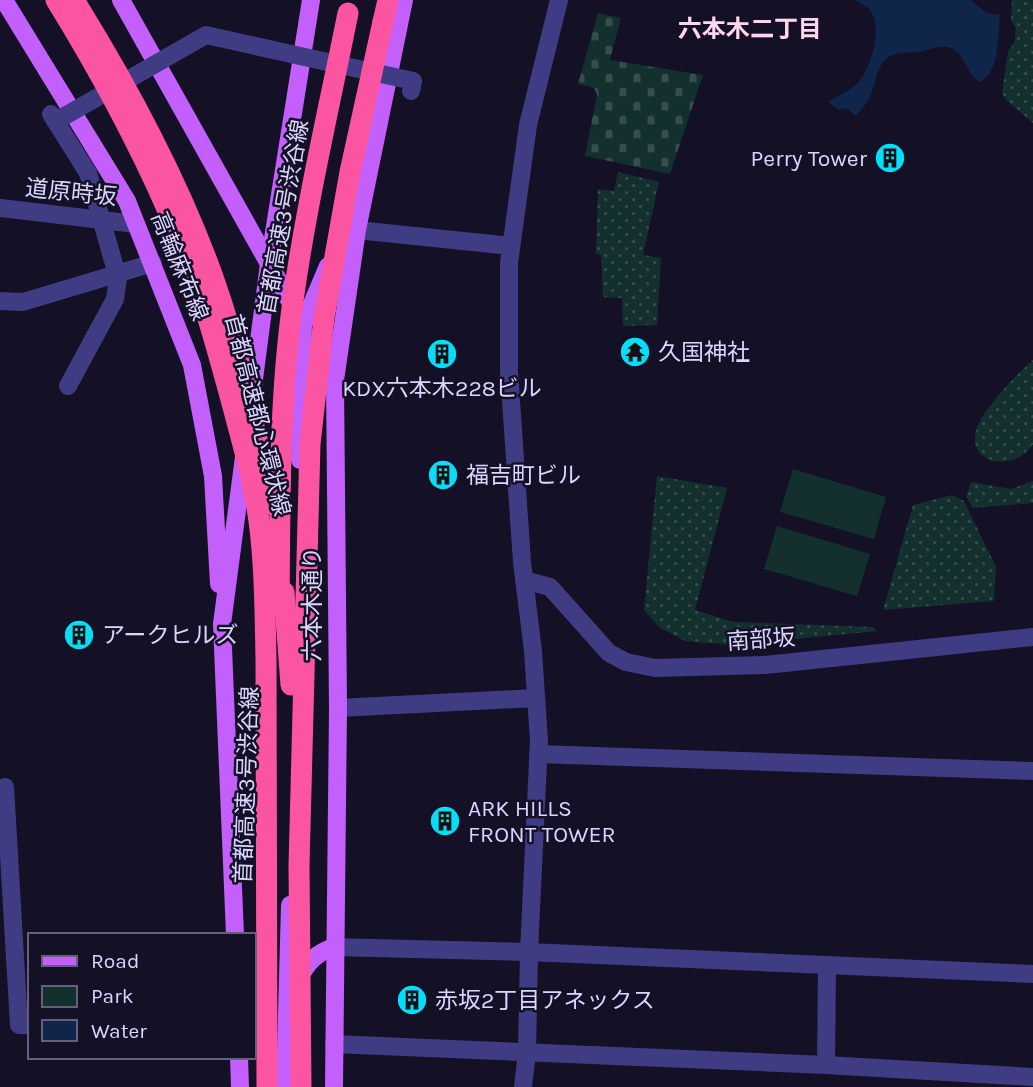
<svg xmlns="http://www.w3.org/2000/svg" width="1033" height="1087" font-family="Karla,'Noto Sans JP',sans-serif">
<defs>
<pattern id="green-dots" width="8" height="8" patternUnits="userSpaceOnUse" patternTransform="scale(1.75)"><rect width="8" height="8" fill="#13302f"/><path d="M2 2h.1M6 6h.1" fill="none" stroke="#354d4e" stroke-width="1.8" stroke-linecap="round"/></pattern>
<pattern id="cemetery-stones" width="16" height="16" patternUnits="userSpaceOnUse" patternTransform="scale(1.75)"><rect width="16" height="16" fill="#13302f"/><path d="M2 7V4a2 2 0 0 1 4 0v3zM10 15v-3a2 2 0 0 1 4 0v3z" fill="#354d4e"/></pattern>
</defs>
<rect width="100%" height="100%" fill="#141026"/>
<g fill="url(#green-dots)">
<polygon points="1012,0 1033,0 1033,123 1005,99 1002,93 1008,51 1014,43 1016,28 1011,20"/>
<polygon points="618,172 659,182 643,255 661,258 657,325 623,326 622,298 603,297 601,255 596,254 598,189 614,191"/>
<path d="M1033 360V444C1015 473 964 465 977 428 982 411 1019 372 1033 360Z"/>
<polygon points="657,476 727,488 695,610 733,622 873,627 877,631 733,645 685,641 659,627 644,610"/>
<polygon points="1033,481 1033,503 973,508 966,497 971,482 1011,489"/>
<polygon points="952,495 964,501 996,567 994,601 883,610 913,505"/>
</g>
<polygon fill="url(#cemetery-stones)" points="598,13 621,18 610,60 703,75 670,174 585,156 597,94 594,88 578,84"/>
<g fill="#13302f">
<polygon points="793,469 886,497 874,539 780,512"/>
<polygon points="777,526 870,554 857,596 764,569"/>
</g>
<path fill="#0f254a" d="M855 0H971L986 13 1000 15C997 38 1001 68 981 82 966 76 967 57 953 49 944 44 932 49 922 51 913 54 903 51 895 54 875 62 878 79 871 94 868 103 862 109 856 116L846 108 839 110 828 102C838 95 851 91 859 81 872 65 881 33 872 13 869 7 860 3 855 0Z"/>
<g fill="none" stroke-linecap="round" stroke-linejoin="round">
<g stroke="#403c83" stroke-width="18">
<polyline points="0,208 136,224"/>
<polyline points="357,230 511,246"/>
<polyline points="0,301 23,302 153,263"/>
<polyline points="524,580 550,587 609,653 626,662 655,668 765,665 1033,637"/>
<polyline points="338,708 536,698"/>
<polyline points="538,754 1033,771"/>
<polyline points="5,787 19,1025 30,1025"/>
<polyline points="334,947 529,952 1033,974"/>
<polyline points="334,1044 826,1065 1033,1077"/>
<polyline points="826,1065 827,966"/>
<polyline points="523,1087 527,1053 529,952 539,741 533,651 522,562 509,371 509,263 528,125 559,0"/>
</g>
<g stroke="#c35ffb" stroke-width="18">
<polyline points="4,0 127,201 192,365 213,476 219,584"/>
<polyline points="121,0 296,312"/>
<polyline points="251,402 269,264 311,0"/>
<polyline points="300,460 303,325 328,266"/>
<polyline points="235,935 222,624 244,457"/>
<path d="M299 978C308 962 316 953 334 947"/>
<polyline points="239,1057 240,1087"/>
<polyline points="285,1087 290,905"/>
<polyline points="334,1087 338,708 335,380 357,230 404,0"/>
</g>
<polyline stroke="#fb54a1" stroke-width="21" points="383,22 388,0"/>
<g stroke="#403c83" stroke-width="18">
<polyline points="51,114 88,173 118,278 115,299 68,386"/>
<polyline points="56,121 206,35 413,81 411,91"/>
</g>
<g stroke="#fb54a1" stroke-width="21">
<path d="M56 0C98 68 136 138 168 211 197 273 215 341 233 407 243 445 254 483 259 521 265 567 265 613 266 659L267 1087"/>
<path d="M74 0C128 87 178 180 213 277 239 350 255 428 271 504"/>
<polyline points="284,592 291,685"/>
<path d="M279 607C280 510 279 412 291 316 304 214 328 113 348 13"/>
<polyline points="301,1087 299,866 310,444 324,318 350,172 383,22"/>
</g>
</g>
<defs>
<g id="building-disc" transform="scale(1.575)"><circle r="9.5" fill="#06ddf9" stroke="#141026"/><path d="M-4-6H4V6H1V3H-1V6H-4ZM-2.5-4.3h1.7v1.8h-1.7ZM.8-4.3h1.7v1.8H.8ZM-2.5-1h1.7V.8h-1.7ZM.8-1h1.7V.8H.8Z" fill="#111"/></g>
<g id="temple-disc" transform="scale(1.575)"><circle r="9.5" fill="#06ddf9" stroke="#141026"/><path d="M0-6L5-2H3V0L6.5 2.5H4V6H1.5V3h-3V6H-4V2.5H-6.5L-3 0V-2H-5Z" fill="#111"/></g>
</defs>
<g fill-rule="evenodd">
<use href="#building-disc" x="890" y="158"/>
<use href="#temple-disc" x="635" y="352"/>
<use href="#building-disc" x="442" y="354"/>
<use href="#building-disc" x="443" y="475"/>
<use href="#building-disc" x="79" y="635"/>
<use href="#building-disc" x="445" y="821"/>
<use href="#building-disc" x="412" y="1000"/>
</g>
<g text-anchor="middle" stroke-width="5" stroke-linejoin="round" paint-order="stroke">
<g font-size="23" fill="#dbd5fe" stroke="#141026" text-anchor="start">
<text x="867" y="166" text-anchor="end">Perry Tower</text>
<text x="658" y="360">久国神社</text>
<text x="442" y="396" text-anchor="middle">KDX六本木228ビル</text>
<text x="466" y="483">福吉町ビル</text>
<text x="102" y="643">アークヒルズ</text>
<text x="468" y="816">ARK HILLS<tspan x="468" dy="26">FRONT TOWER</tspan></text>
<text x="435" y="1008">赤坂2丁目アネックス</text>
</g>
<g font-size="23" fill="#dbd5fe" stroke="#141026">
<text transform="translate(71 192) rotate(6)" y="8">道原時坂</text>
<text transform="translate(283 217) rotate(-80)" y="8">首都高速3号渋谷線</text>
<text transform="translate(180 266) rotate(68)" y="8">高輪麻布線</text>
<text transform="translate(258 415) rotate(76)" y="8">首都高速都心環状線</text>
<text transform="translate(312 604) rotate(-90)" y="8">六本木通り</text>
<text transform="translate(761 639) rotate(-4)" y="8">南部坂</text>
<text transform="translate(246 785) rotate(-88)" y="8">首都高速3号渋谷線</text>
</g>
<g font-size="24" font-weight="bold" fill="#fed7ef" stroke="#141026">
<text x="750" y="37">六本木二丁目</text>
</g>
</g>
<rect x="28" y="933" width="228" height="126" fill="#141026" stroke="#645f7c" stroke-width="2"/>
<rect x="42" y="956" width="35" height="10" fill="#c35ffb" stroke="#645f7c" stroke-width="2"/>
<text x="91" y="968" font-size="21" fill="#dbd5fe">Road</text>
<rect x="42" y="986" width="35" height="21" fill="#13302f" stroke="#645f7c" stroke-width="2"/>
<text x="91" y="1003" font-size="21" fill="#dbd5fe">Park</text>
<rect x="42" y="1020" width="35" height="21" fill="#0f254a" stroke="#645f7c" stroke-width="2"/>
<text x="91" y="1038" font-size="21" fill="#dbd5fe">Water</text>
</svg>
